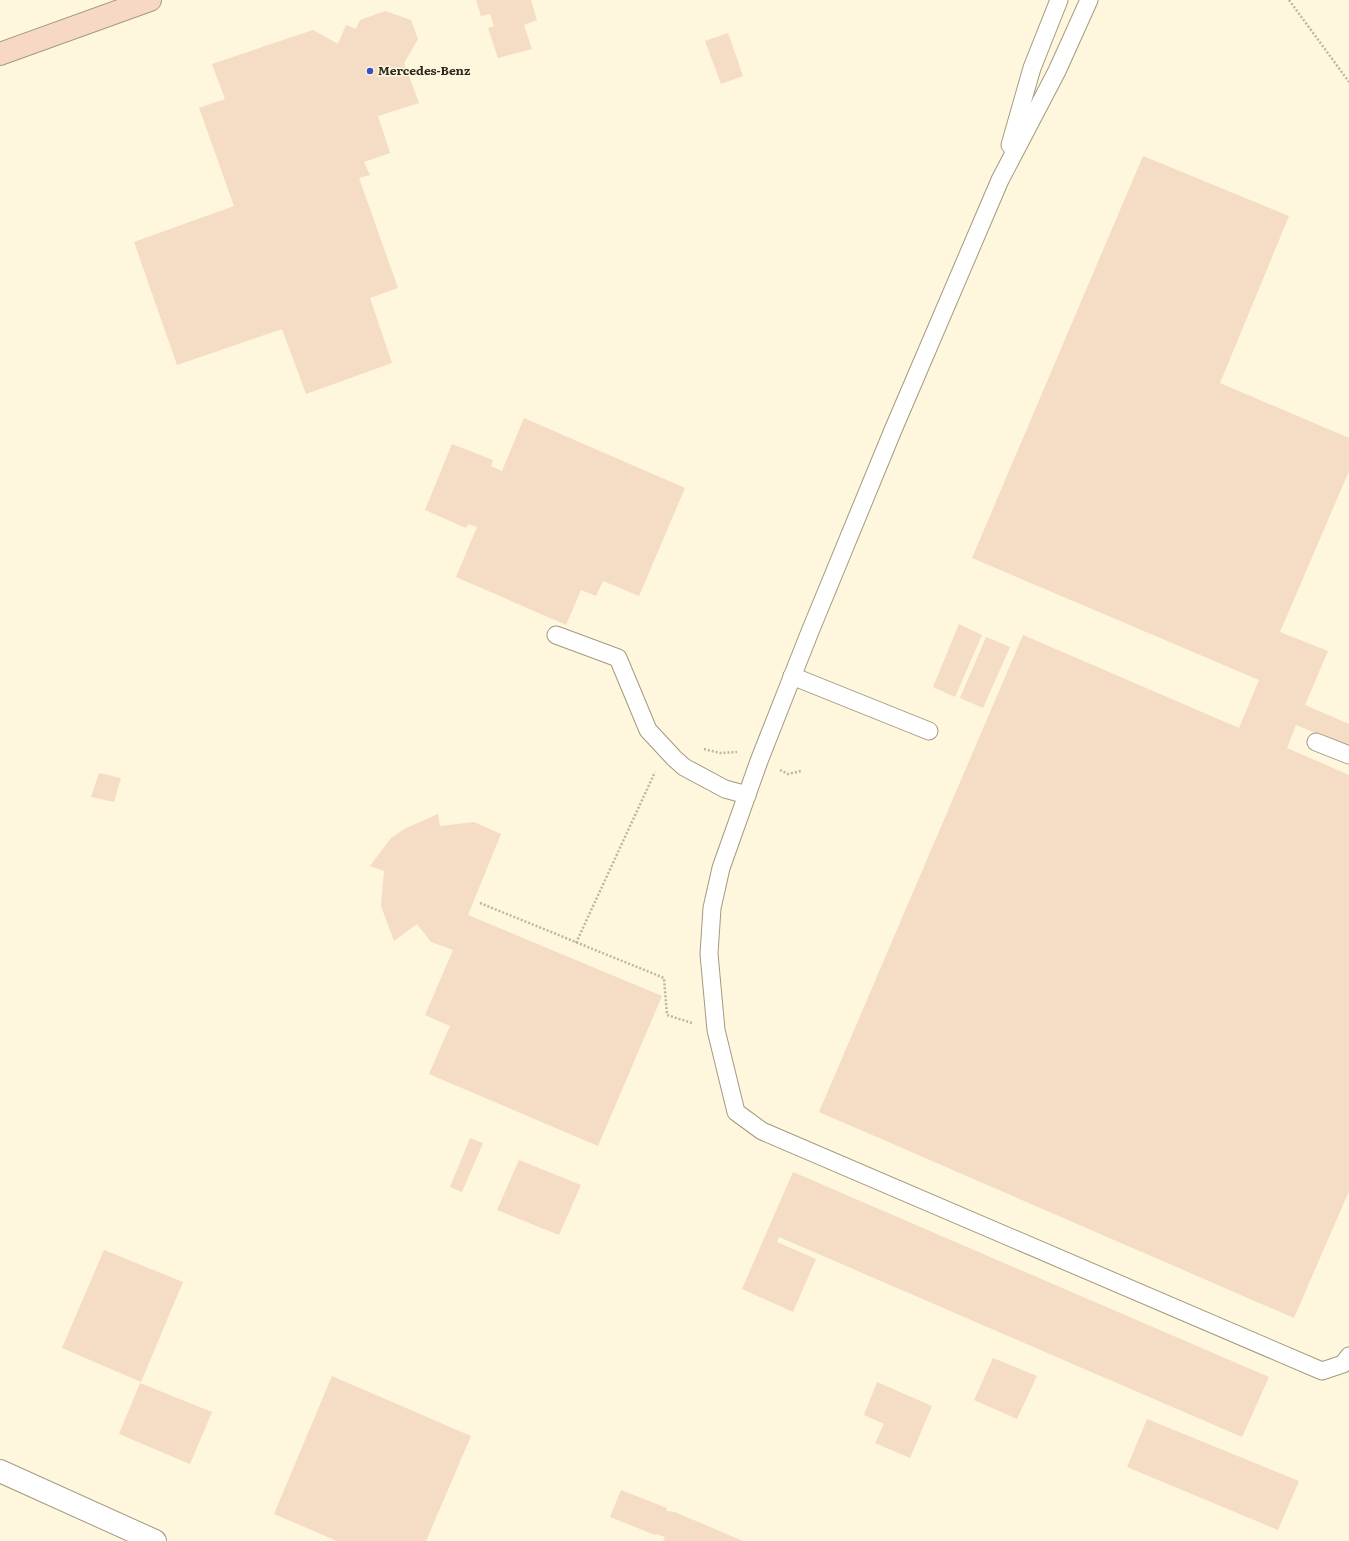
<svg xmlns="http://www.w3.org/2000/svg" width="1349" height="1541" font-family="Literata,serif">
<rect width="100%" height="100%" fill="#fef6dd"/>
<g fill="#f5dcc4">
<polygon points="476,0 531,0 537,20 524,25 532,49 498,58 488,28 494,26 490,14 481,16"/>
<polygon points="385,11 411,20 418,39 404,63 419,103 378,116 390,153 364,162 370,175 359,178 398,288 370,298 392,363 306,394 282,329 177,365 134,242 234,206 199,108 225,99 212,64 313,30 338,44 346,25 356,29 360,20"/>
<polygon points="728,33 743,76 721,84 705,41"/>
<polygon points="1143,156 1289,216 1220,383 1349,438 1349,471 1280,632 1328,651 1305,705 1349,724 1349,747 1296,725 1287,748 1349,775 1349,1191 1294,1318 819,1112 1023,635 1239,728 1259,680 972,558"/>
<polygon points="524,418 685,488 639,596 603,581 596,596 581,590 566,625 456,577 477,527 468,524 466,528 425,510 452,444 493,460 491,466 502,471"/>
<polygon points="959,624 982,635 955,697 933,687"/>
<polygon points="986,637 1010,647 983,708 960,698"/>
<polygon points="99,773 121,778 114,802 91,797"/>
<polygon points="438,814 440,826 474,822 501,834 468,915 662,996 598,1146 429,1074 450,1026 425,1015 453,950 431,942 417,924 394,941 381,906 384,871 370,866 391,838 406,828"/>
<polygon points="470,1138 483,1143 462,1192 450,1187"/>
<polygon points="519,1160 581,1185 559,1235 497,1210"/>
<polygon points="793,1172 1269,1377 1242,1437 779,1237 777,1242 816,1259 793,1312 742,1289"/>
<polygon points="104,1250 183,1282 141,1382 62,1348"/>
<polygon points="993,1358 1037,1376 1017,1419 974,1400"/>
<polygon points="332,1376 471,1436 426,1541 337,1541 274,1514"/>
<polygon points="877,1382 932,1406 910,1458 875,1443 884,1424 864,1415"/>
<polygon points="140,1383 212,1412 190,1464 119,1434"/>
<polygon points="1147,1419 1299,1481 1278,1530 1127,1467"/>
<polygon points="621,1490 667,1508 666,1511 675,1512 743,1541 663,1541 665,1537 656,1534 655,1535 610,1517"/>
</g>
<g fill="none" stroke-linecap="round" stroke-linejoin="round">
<g stroke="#a39a7d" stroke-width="19">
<g id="lane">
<polyline points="1089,0 1057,71 1000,180 893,430 809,634 759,761 721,868 712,908 709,954 716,1030 736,1112 762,1131 1322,1371 1343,1364 1349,1356"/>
<polyline points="1010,145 1032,68 1059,0"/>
<polyline points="556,635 618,658 648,730 674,758 684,767 725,789 747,795"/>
<polyline points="792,676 929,731"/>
<polyline points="1316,742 1349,755"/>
</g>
</g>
<g stroke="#a39a7d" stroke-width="24">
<polyline id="street" points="0,1471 155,1541"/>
</g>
<g stroke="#a39a7d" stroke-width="24">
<polyline id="secondary" points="0,54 150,0"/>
</g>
<g stroke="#bdb6a2" stroke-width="2.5" stroke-dasharray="2 2" stroke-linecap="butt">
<polyline points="1289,0 1349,82"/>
<polyline points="704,749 720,753 737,752"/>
<polyline points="780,770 788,774 801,771"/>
<polyline points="480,903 664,978 667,1015 692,1023"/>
<polyline points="576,943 655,772"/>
</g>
<use href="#lane" stroke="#fff" stroke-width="17"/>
<use href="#street" stroke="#fff" stroke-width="22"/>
<use href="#secondary" stroke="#f7d8c5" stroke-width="22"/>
</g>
<circle fill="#3452c3" stroke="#fef6dd" stroke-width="1.5" cx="370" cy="71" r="4"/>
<g text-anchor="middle" stroke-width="3" stroke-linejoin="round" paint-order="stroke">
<g font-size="12" font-weight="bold" fill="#2d291e" stroke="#fef6dd" text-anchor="start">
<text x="378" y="75">Mercedes-Benz</text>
</g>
</g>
</svg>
